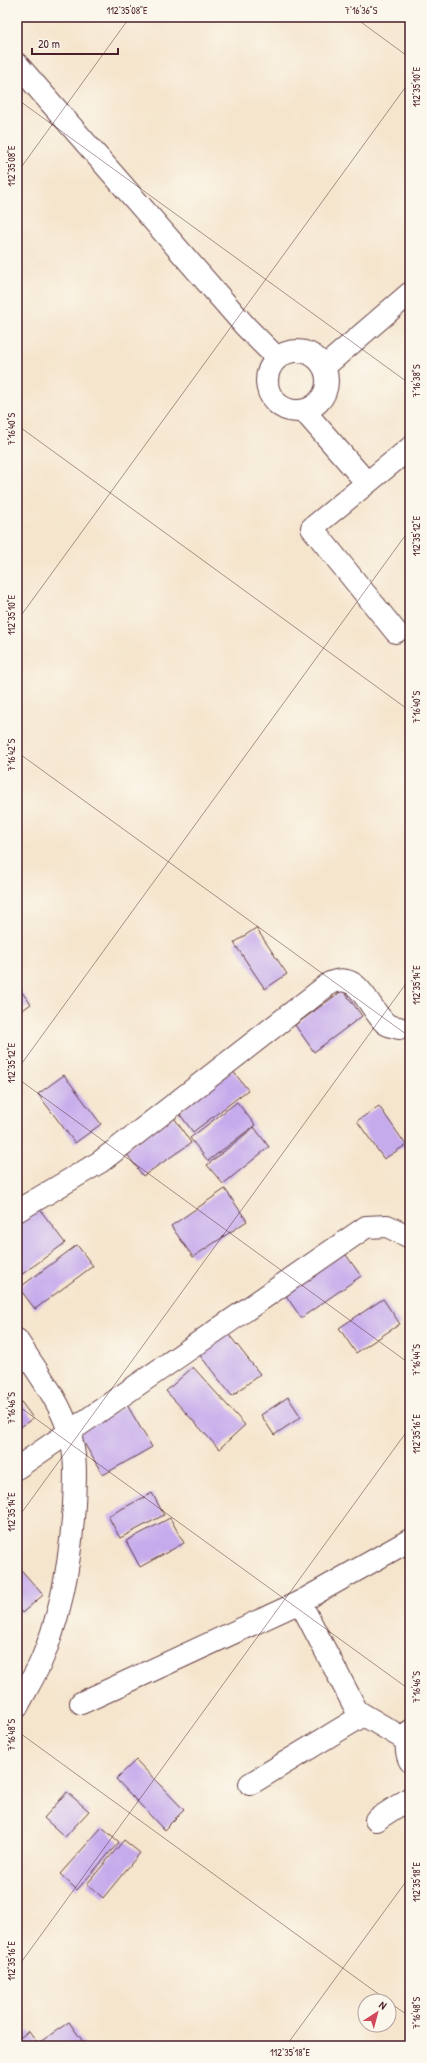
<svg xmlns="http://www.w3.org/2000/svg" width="427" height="2063" font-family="'Patrick Hand',sans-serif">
<rect width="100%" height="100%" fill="#fbf7ec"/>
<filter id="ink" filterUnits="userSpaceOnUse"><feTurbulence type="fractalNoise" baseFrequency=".025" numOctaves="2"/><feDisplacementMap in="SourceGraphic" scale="8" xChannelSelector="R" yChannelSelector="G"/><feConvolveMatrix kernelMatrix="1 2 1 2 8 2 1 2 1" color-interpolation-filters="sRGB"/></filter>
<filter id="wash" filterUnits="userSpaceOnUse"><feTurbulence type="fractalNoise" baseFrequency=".012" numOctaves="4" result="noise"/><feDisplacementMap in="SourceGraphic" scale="16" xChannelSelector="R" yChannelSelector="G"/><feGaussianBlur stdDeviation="0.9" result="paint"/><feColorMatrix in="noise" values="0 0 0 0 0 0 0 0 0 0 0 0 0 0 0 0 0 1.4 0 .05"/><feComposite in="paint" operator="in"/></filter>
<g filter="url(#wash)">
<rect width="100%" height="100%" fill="#f5e5cd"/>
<g id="blocks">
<g fill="#c6abec">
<polygon points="256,928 287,974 265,989 234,943"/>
<polygon points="17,986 31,1004 17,1014"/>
<polygon points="343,990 362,1016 314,1052 295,1025"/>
<polygon points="232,1070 248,1090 193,1132 178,1112"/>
<polygon points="64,1075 101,1124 75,1143 38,1094"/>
<polygon points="237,1102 255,1125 208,1161 190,1138"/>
<polygon points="379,1106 406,1145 384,1159 357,1121"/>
<polygon points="173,1116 191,1143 143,1176 124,1150"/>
<polygon points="254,1127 269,1147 223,1184 207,1165"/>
<polygon points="225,1189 247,1221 193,1257 171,1226"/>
<polygon points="38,1207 65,1243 17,1278 17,1222"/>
<polygon points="77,1245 93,1266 35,1309 19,1288"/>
<polygon points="344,1252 361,1276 301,1318 285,1294"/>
<polygon points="383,1299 400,1324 356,1353 339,1328"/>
<polygon points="226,1331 260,1374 232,1396 198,1353"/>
<polygon points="193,1367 245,1425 219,1449 166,1391"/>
<polygon points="288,1397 301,1417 274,1435 261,1415"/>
<polygon points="19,1399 33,1418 17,1430 17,1400"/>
<polygon points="127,1405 152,1447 103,1475 78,1433"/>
<polygon points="152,1493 164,1515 120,1538 108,1516"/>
<polygon points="170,1518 184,1543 140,1567 126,1541"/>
<polygon points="17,1565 43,1595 22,1613 17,1607"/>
<polygon points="136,1760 184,1810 164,1830 116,1779"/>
<polygon points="67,1792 89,1811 65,1837 44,1818"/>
<polygon points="102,1827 119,1842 77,1890 60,1874"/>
<polygon points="124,1840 140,1853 103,1898 87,1884"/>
<polygon points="69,2022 86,2046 43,2046 40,2042"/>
<polygon points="29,2031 40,2046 17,2046 17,2040"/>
</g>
</g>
</g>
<g filter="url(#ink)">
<use href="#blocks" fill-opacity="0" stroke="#643d43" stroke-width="1"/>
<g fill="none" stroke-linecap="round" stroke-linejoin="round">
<g stroke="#643d43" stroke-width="24">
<g id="minor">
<polyline points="17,64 246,327 277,358"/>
<circle cx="297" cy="381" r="30"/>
<polyline points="324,367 410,293"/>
<polyline points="304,411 367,483"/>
<polyline points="396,632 312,528 410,448"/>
<path d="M17 1211 100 1162 330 983C359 970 367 1006 385 1023 388 1026 394 1027 399 1028"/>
<path d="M17 1340C34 1368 60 1400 69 1432 77 1456 75 1480 74 1504 71 1558 62 1614 40 1664 33 1678 25 1692 17 1707"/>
<polyline points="17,1468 366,1227 387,1226 410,1237"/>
<polyline points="300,1602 357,1711 406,1740"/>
<polyline points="81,1703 300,1602 410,1540"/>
<path d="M410 1731C406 1741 405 1751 410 1761"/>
<polyline points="250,1784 362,1716"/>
<polyline points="376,1820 410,1798"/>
</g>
</g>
<use href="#minor" stroke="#fff" stroke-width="22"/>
</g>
</g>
<path fill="none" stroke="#4a1f2b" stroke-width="1" stroke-opacity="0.45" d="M354 17 410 58M17 99 410 384M17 173 130 17M17 425 410 711M17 621 410 81M17 752 410 1037M17 1070 410 529M17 1078 410 1364M17 1405 410 1690M17 1519 410 978M17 1731 388 2001M17 1968 410 1427M389 2002 410 2017M286 2046 410 1876"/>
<rect width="427" height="2063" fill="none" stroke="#fbf7ec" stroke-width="44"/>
<g transform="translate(377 2013) rotate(36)"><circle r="19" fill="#fbf7ec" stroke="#b4a19f"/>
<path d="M0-3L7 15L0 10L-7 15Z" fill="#d1495b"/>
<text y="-6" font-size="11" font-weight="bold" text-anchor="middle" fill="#4a1f2b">N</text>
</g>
<path d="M32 48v6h86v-6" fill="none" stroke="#4a1f2b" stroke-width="2"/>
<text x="38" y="48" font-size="12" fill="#4a1f2b" stroke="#fbf7ec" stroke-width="3" paint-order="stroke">20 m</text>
<rect x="22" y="22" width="383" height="2019" fill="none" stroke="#4a1f2b" stroke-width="1.5"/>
<g font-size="10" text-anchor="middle" fill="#4a1f2b">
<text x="127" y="14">112°35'08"E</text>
<text x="361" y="14">7°16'36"S</text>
<text transform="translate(416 87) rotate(-90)" y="4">112°35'10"E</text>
<text transform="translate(11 166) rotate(-90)" y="4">112°35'08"E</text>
<text transform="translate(416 381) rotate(-90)" y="4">7°16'38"S</text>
<text transform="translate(11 429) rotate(-90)" y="4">7°16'40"S</text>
<text transform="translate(416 536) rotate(-90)" y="4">112°35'12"E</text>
<text transform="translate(11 615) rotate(-90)" y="4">112°35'10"E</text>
<text transform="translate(416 707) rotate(-90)" y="4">7°16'40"S</text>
<text transform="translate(11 755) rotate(-90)" y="4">7°16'42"S</text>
<text transform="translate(416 985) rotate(-90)" y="4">112°35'14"E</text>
<text transform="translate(11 1063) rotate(-90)" y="4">112°35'12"E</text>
<text transform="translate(416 1360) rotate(-90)" y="4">7°16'44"S</text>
<text transform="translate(11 1408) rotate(-90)" y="4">7°16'46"S</text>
<text transform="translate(416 1434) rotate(-90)" y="4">112°35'16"E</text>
<text transform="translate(11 1512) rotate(-90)" y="4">112°35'14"E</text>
<text transform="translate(416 1687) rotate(-90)" y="4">7°16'46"S</text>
<text transform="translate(11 1735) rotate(-90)" y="4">7°16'48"S</text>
<text transform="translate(416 1882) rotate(-90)" y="4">112°35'18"E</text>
<text transform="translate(11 1961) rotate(-90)" y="4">112°35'16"E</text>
<text transform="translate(416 2013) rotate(-90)" y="4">7°16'48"S</text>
<text x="290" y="2056">112°35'18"E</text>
</g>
</svg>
